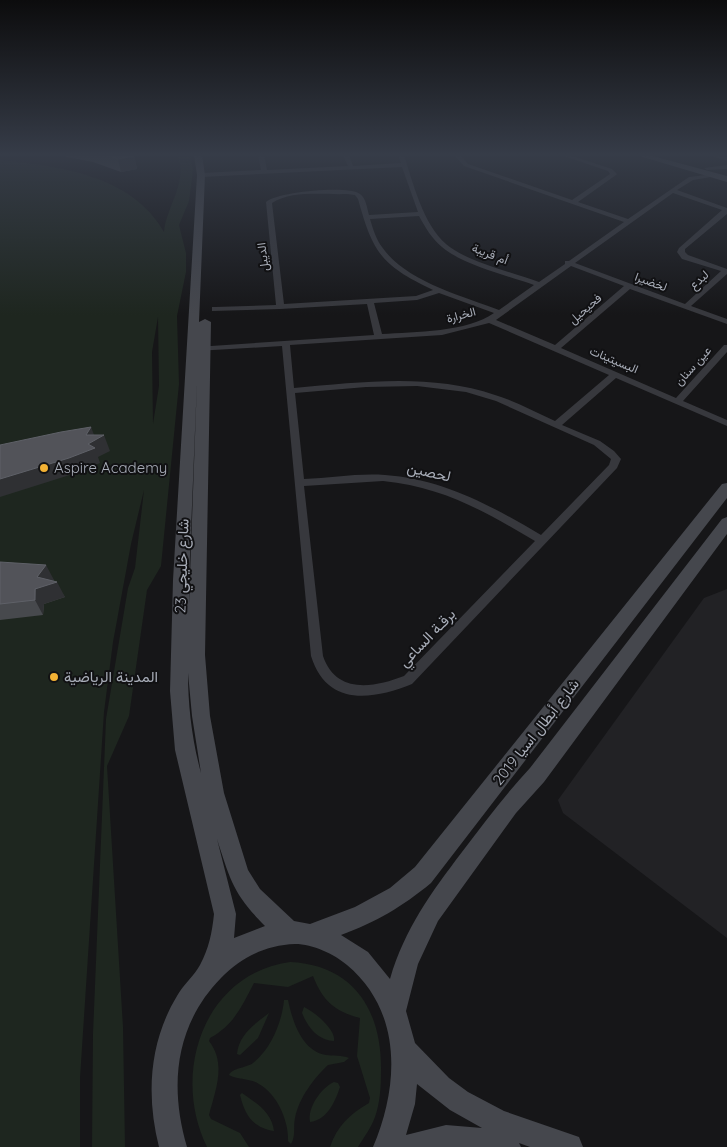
<svg xmlns="http://www.w3.org/2000/svg" width="727" height="1147" font-family="Quicksand,Vazirmatn,sans-serif">
<rect width="100%" height="100%" fill="#161618"/>
<polygon fill="#222225" points="727,589 727,938 563,813 558,800 704,598"/>
<g fill="#1e261f" fill-rule="evenodd">
<path d="M177 155H190L193 170 189 201 179 225 186 253V272L177 316 179 384 161 566 147 590 129 716 107 766 123 1027 125 1147H92L93 1034 106 719 128 588 135 568 144 490 131 544 113 642 104 712 80 1078V1147H0V160C59 166 132 175 164 232 166 207 189 181 177 155ZM158 317 159 386 153 424 152 352Z"/>
<path d="M290 962C355 965 382 1012 381 1071 381 1087 380 1103 375 1117 371 1128 364 1137 358 1147H330C337 1126 350 1114 369 1103L370 1098 357 1056 360 1018C334 1011 323 1001 313 976L288 987 254 983C242 1006 234 1025 210 1038L209 1041C227 1064 215 1091 209 1115L211 1119 240 1133 249 1147H207C171 1074 203 974 290 962Z"/>
<path d="M284 1000H288C292 1019 301 1051 326 1055 333 1056 342 1055 349 1058L344 1062 328 1065C314 1078 299 1098 295 1118 293 1127 296 1136 291 1144L288 1141C289 1121 277 1094 259 1084 250 1078 238 1080 229 1075 232 1068 246 1068 253 1063 271 1049 282 1022 284 1000Z"/>
<path d="M304 1007C315 1012 336 1030 334 1041 317 1040 308 1027 302 1013Z"/>
<path d="M269 1013 258 1038 240 1055 237 1054C239 1034 255 1024 269 1013Z"/>
<path d="M334 1082 338 1083 340 1087C335 1102 327 1120 310 1122 307 1108 321 1088 334 1082Z"/>
<path d="M242 1093C256 1103 272 1112 274 1131 252 1127 245 1115 240 1095Z"/>
</g>
<g fill="none" stroke-linecap="round" stroke-linejoin="round">
<g fill="#37383d" fill-rule="evenodd">
<path d="M258 155H264L267 170 348 166 343 155H349L353 166 401 163 398 155H404C413 183 423 224 446 244 467 262 512 272 539 282L565 264V261H569L624 222 464 166 454 155H460L468 164 572 200 610 174 608 171 561 155H569L612 169 617 174 616 175 578 202 628 219 689 177 714 174 717 176 693 180 677 190 727 208V214L685 249V252L688 255 727 269V274L691 306 727 319V324L630 289 561 348 676 398 724 345H727V352L683 401 727 420V426L616 378 562 425 600 441 614 451 621 459 617 468 412 684C372 700 327 707 311 656L282 346 196 351 192 349 196 347 374 335 367 304 280 309 212 311V307H215L276 305 266 202C277 192 348 185 360 194 366 198 367 208 369 215L418 212 402 167 201 177 198 175 201 173 261 170ZM673 193 722 210 679 248 677 252 682 259 721 271 685 304 575 263ZM347 194 355 195 358 199C373 253 381 265 433 290L416 296 284 304 272 203C292 190 324 195 347 194ZM419 216C425 227 432 239 442 247 465 266 506 275 534 285L499 310C462 296 405 281 382 247 376 239 373 229 370 219ZM571 266 624 286 555 345 496 320ZM439 293 494 313C468 332 414 332 382 334L374 303 417 300ZM489 323 609 375 555 421C535 412 516 401 495 395 431 373 361 382 294 388L290 345 442 335ZM417 386 466 392 496 401 594 445 611 459 609 465 541 535C492 506 443 479 385 475 358 473 331 478 304 479L295 393 366 387ZM383 481C443 487 484 511 535 541L404 676C373 688 336 694 323 656L304 486Z"/>
<polygon points="711,155 727,157 727,161 712,156"/>
<polygon points="727,165 727,169 707,170 704,168"/>
</g>
<g fill="#45474d" fill-rule="evenodd">
<path d="M194 155H202L205 175 199 322 205 319 211 322 205 655 210 716 224 793 248 870 260 889 294 921 310 924 355 907 390 888 415 867 722 484 727 483V498L431 883C402 907 376 922 341 935L368 952 390 979C405 928 431 893 462 852 484 823 505 795 530 768L722 519 727 517V534L544 782 516 813 438 921 418 964 406 1011 415 1043 449 1078 468 1092 504 1111 579 1137 583 1147H530L519 1143 521 1147H373C399 1086 403 1012 347 965 334 954 313 944 295 944 266 945 242 957 221 978 175 1025 169 1086 187 1147H159C146 1096 149 1042 177 996 183 985 194 976 200 965 209 948 212 933 214 914L175 750 170 691 173 580 197 175ZM197 381 189 603V580ZM188 673 192 716 201 773C192 740 188 706 188 673ZM217 839C230 880 234 895 265 926L234 938 236 914ZM417 1084 450 1110 482 1128 446 1125 406 1135 415 1104Z"/>
<polygon points="636,155 649,155 727,176 727,182"/>
</g>
</g>
<g fill="#47494d">
<polygon points="56,155 134,155 137,169 121,172 93,162"/>
<polygon points="0,562 54,580 53,581 65,597 44,604 43,615 0,620"/>
</g>
<g fill="#2f3033">
<polygon points="134,156 137,169 121,172 118,159"/>
<polygon points="91,427 96,440 104,435 110,451 98,457 100,463 76,473 0,497 0,479 86,435"/>
<polygon points="46,565 54,580 51,584 57,582 65,597 44,604 43,615 35,600 37,577"/>
</g>
<g fill="#525359" stroke="#5f6168">
<polygon points="106,155 134,155 134,156 118,159"/>
<polygon points="91,427 86,435 104,435 88,444 95,448 69,458 0,479 0,445 61,432"/>
<polygon points="0,562 46,565 37,577 57,582 35,589 35,600 0,604"/>
</g>
<linearGradient id="sky" x2="0" y2="1"><stop stop-color="#0c0c0d"/><stop offset="0.49" stop-color="#363c48"/><stop offset="1" stop-color="#363c48" stop-opacity="0"/></linearGradient>
<rect width="727" height="315" fill="url(#sky)"/>
<g fill="#f2b134" stroke="#111113" stroke-width="2">
<circle cx="44" cy="468" r="5"/>
<circle cx="54" cy="677" r="5"/>
</g>
<g text-anchor="middle" stroke-width="4" stroke-linejoin="round" paint-order="stroke">
<g font-size="12" fill="#a8adb8" stroke="#111113">
<text transform="translate(490 254) rotate(21)" y="4">أم قريبة</text>
<text transform="translate(263 257) rotate(-97)" y="4">الديبل</text>
<text transform="translate(699 280) rotate(-42)" y="4">لبدع</text>
<text transform="translate(651 282) rotate(20)" y="4">لخضيرا</text>
<text transform="translate(585 309) rotate(-41)" y="4">فحيحيل</text>
<text transform="translate(461 315) rotate(-15)" y="4">الخرارة</text>
<text transform="translate(614 360) rotate(23)" y="4">البسيتينات</text>
<text transform="translate(693 366) rotate(-48)" y="4">عين سنان</text>
</g>
<g font-size="15" fill="#a8adb8" stroke="#111113" text-anchor="start">
<text x="54" y="473">Aspire Academy</text>
<text x="64" y="682">المدينة الرياضية</text>
</g>
<g font-size="15" fill="#a8adb8" stroke="#111113">
<text transform="translate(429 472) rotate(13)" y="5">لحصين</text>
<text transform="translate(182 566) rotate(-88)" y="5">شارع خليجي 23</text>
<text transform="translate(427 638) rotate(-46)" y="5">برقـة الساعي</text>
<text transform="translate(536 732) rotate(-52)" y="5">شارع أبطال اسيا 2019</text>
</g>
</g>
</svg>
